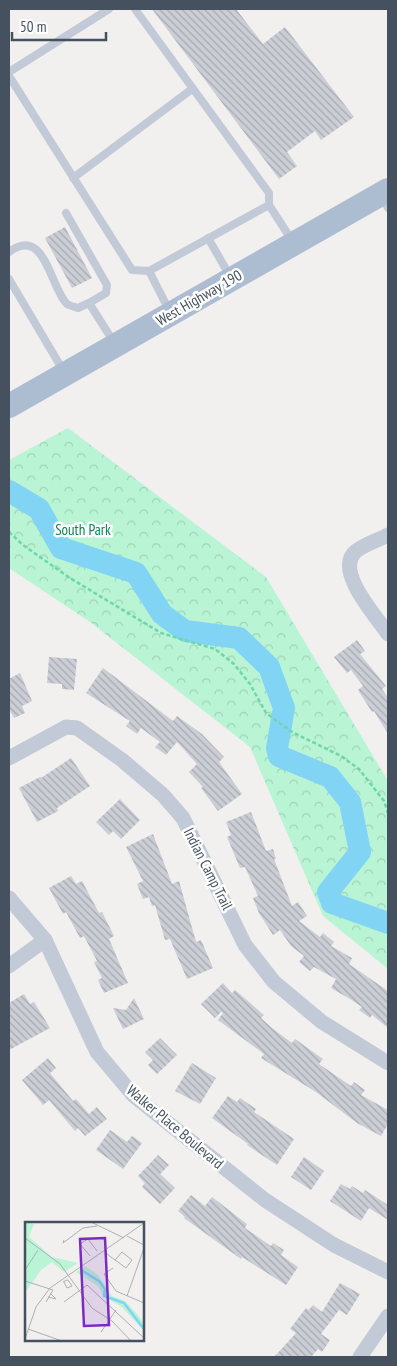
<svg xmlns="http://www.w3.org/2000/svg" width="397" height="1366" font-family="'PT Sans Narrow',sans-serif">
<defs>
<pattern id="park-crowns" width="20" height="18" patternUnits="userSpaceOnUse" patternTransform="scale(1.25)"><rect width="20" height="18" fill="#b9f4d5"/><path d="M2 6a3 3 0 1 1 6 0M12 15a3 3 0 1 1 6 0" fill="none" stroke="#a0d3b9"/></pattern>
<pattern id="building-back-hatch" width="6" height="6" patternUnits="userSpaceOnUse" patternTransform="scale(1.25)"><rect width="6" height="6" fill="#cbced5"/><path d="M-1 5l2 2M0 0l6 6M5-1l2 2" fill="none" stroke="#a7aab0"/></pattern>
</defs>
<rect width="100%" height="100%" fill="#f2efef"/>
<polygon fill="url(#park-crowns)" points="68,428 266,577 388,781 388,969 323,916 250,747 90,622 9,568 9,460"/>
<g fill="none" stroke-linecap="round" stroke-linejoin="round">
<polyline stroke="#82d4f5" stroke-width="22" points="9,491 39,509 61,548 136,573 162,614 185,631 239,638 269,667 284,708 277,748 279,756 330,777 350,802 360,852 328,892 332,903 388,923"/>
</g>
<g fill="url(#building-back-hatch)">
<polygon points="152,9 236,9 263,44 285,27 354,117 321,140 315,131 287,152 297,166 279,179"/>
<polygon points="65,227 92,278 72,288 45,238"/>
<polygon points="357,640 365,651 360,654 386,686 382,689 388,698 388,734 374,711 372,712 358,690 363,686 351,670 347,673 334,657"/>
<polygon points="49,657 77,659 74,690 62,689 62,684 47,683"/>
<polygon points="103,668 173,721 177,716 202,734 224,757 219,762 242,794 218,811 201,788 203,787 189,772 197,764 177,742 166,755 155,747 160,742 141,728 137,734 126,726 130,721 86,693"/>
<polygon points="20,673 32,701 22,706 25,713 14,718 9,709 9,679"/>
<polygon points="71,758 90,786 57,808 58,811 37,822 19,788 40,777 41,778"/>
<polygon points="120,799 140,820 121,839 113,831 109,835 96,822"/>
<polygon points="251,812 266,851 273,849 276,859 274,859 292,906 298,902 307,916 299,921 320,937 323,933 334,942 331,946 352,958 349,964 388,991 388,1028 372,1015 370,1018 359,1010 362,1007 350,999 331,988 336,979 314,967 310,971 299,962 304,956 291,946 280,930 273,935 259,913 253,898 258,896 245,867 240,868 227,837 231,835 226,822"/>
<polygon points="153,834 172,884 179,881 196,942 201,940 213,968 187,979 170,939 165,940 155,905 152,906 149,897 143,899 137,884 143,881 126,847"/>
<polygon points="71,876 76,884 82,881 99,913 102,912 114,936 109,939 128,983 104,993 98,980 102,978 94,962 97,961 84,936 80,938 66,912 63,914 49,888"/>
<polygon points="223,983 232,993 235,990 264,1015 261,1018 272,1028 292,1043 295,1039 323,1059 319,1064 351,1086 354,1082 365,1090 361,1095 388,1110 388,1124 381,1136 357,1123 316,1092 261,1058 264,1054 218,1020 223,1013 221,1012 215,1018 201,1004"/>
<polygon points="24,994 30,1004 34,1002 50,1028 9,1050 9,1003"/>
<polygon points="134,998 144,1019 123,1029 113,1008 126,1010"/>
<polygon points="160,1038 177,1055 157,1074 148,1065 153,1060 145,1052"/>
<polygon points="48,1058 56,1068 50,1073 73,1101 76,1099 89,1114 97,1107 107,1119 85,1136 78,1128 75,1131 49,1100 43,1105 22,1080"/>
<polygon points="192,1063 216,1078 200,1104 175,1091"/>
<polygon points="228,1096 237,1102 240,1098 256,1109 254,1112 294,1139 277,1165 247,1145 248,1144 212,1118"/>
<polygon points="110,1130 127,1142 132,1136 142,1143 123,1169 96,1150"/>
<polygon points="158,1155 169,1165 160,1174 175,1188 160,1204 142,1187 145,1183 138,1176"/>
<polygon points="304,1157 324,1171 311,1190 291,1177"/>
<polygon points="341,1184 350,1189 352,1186 363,1193 365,1190 388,1205 388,1220 369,1208 361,1221 330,1201"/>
<polygon points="191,1195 205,1206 212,1197 247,1224 245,1228 271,1246 273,1243 284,1250 281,1255 298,1267 286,1285 242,1257 241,1259 184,1218 185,1217 178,1211"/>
<polygon points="340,1283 360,1294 347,1315 339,1310 321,1334 330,1340 322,1352 318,1349 311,1357 274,1357 296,1333 290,1329 306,1308 309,1310 313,1305 322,1312"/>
</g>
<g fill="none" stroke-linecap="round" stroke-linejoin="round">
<polyline stroke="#6dd6ab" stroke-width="2.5" stroke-dasharray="4 2.5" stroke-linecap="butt" points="9,532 23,545 70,578 161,633 215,649 234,664 250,684 266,713 292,732 341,756 359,769 384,801 388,813"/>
<g stroke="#c1cad6" stroke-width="8">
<polyline points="135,9 269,193 269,205"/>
<polyline points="9,72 109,9"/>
<polyline points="9,76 132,270 149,271"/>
<polyline points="73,178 192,89"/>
<polyline points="382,196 388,208"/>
<polyline points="66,213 107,285 106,293 89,303 115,344"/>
<polyline points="208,238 231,278"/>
<path d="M9 252C45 225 50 287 67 304 70 306 75 307 78 308L89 303"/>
<polyline points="9,279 64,372"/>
<polyline points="170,312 149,271 269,205 293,242"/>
</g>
<g stroke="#c1cad6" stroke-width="15">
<path d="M388 535C379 540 361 545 354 553 336 573 377 617 388 634"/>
<polyline points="9,758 66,727 77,728 122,760 163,795 183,818 245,945 274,982 322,1022 388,1063"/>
<polyline points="9,898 45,940 97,1052 134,1096 265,1200 334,1245 388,1272"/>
<polyline points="9,966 45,940"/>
<polyline points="360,1357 388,1316"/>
</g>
<polyline stroke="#acbcd1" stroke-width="24" points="9,406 388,190"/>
</g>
<g text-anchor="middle" stroke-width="5" stroke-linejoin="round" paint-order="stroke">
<g font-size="15" fill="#45515f" stroke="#fff">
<text transform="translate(199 298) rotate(-30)" y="5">West Highway 190</text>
<text transform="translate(208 869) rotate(63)" y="5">Indian Camp Trail</text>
<text transform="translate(175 1127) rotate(40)" y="5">Walker Place Boulevard</text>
</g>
<g font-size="15" fill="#0d8352" stroke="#fff">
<text x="83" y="535">South Park</text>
</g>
</g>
<g transform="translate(25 1222)">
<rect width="119" height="119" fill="#f2efef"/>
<path d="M0 0 9 2 4 15 27 35 53 41 39 50 27 40 16 48 0 71ZM60 44 73 53 87 74 100 79 111 91 119 101V109L97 85 78 74 73 64 51 50Z" fill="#b9f4d5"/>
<path fill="none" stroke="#82d4f5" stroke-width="2.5" d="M56 48 74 59 80 67 79 74 99 81 119 107"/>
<path fill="none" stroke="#adb0b5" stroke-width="1" d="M66 0 99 16M102 14 119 23M0 16 35 42 67 86 87 99 106 119M39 18 38 21 58 6 72 4M80 28 82 32 90 38 93 40 101 46 107 38 97 30 90 38M65 34 55 22 63 17 72 29M88 46 79 52 91 69 119 81M0 48 13 28M0 59 28 68 21 80M38 60 42 58H43L47 64 42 66 39 60M102 74 119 26M23 75 31 77 25 71M39 80 62 63 119 116M3 107 37 119M76 110 91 88M0 117 11 85 25 66 119 1"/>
<path fill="#7b2cbf" fill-opacity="0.15" stroke="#7b2cbf" stroke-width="2.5" d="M80 16 84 103 59 104 55 17Z"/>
<rect width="119" height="119" fill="none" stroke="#45515f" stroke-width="2.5"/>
</g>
<rect width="397" height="1366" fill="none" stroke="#45515f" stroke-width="20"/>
<path d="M12 32v8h94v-8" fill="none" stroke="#45515f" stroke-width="2.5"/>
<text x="20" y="32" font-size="15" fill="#45515f" stroke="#ffffff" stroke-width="4" paint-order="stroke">50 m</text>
</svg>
